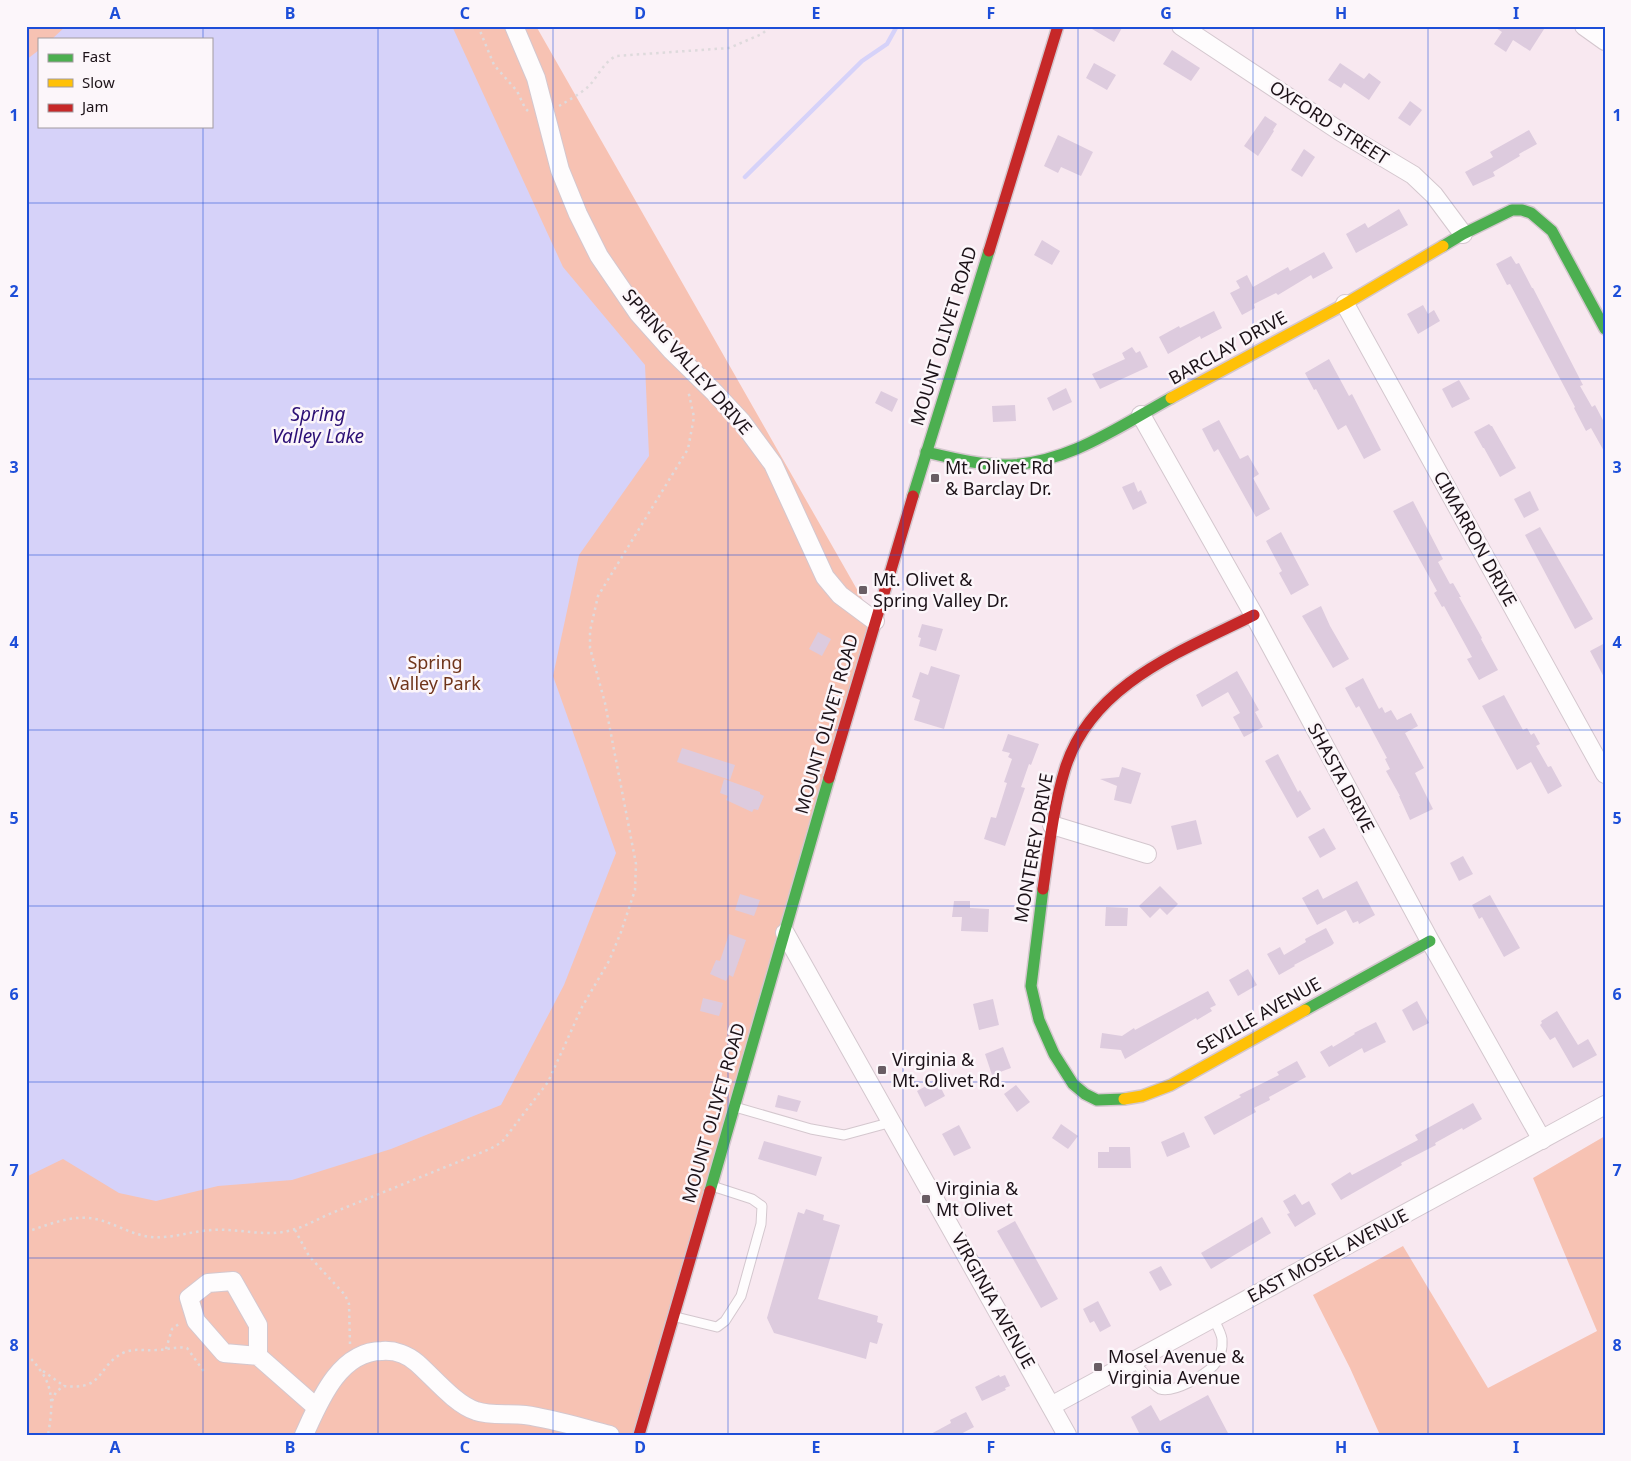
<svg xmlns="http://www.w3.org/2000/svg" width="1631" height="1461" font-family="'Noto Sans',sans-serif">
<rect width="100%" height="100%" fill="#f8e8f0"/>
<g fill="#f7c2b3" fill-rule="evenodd">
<path d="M26 26H536L875 621 642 1435H26ZM39 39H211V126H39Z"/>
<polygon points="1605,1136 1605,1435 1380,1435 1350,1368 1313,1295 1403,1246 1488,1388 1597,1331 1533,1178"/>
</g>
<polygon fill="#d6d2f9" points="66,26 452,26 563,267 645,365 649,456 579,555 553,676 616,853 564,985 501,1105 391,1149 292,1180 218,1186 156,1201 119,1193 63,1159 26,1177 26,60 39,50 39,126 211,126 211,39 52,39"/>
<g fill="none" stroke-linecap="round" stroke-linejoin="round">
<polyline stroke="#d6d2f9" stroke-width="4.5" points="745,177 862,61 887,44 897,26"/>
</g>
<g fill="#ddcbde">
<polygon points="1087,26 1123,26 1114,42"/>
<polygon points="1493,26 1546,26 1530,51 1513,40 1506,52 1494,44 1502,32"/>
<polygon points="1172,50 1200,68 1191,81 1163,64"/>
<polygon points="1094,63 1116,75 1107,90 1086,78"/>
<polygon points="1340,63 1364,79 1369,73 1381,82 1369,100 1344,83 1341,88 1328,80"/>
<polygon points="1410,101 1422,110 1410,126 1398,118"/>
<polygon points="1265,116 1277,124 1273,130 1274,131 1258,156 1244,146"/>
<polygon points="1529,130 1537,144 1519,154 1520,156 1493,172 1495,176 1473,186 1465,172 1493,157 1490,152"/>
<polygon points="1058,135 1093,152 1081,176 1061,167 1058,173 1044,166"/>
<polygon points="1304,149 1315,157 1302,177 1291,170"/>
<polygon points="1399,209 1408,225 1356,253 1346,234 1365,223 1368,228"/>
<polygon points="1042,240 1060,251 1052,265 1034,255"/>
<polygon points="1324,252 1333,268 1313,279 1311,275 1278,295 1276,293 1254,304 1255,308 1242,315 1230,293 1240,288 1236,281 1247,275 1253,287 1288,267 1290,271"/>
<polygon points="1511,256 1516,264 1519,263 1532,288 1533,288 1583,385 1580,386 1592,407 1595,405 1605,424 1605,453 1591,428 1586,431 1574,408 1575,407 1510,284 1507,285 1496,264"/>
<polygon points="1423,305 1428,314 1434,310 1440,321 1418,334 1407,314"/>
<polygon points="1214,311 1222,328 1201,339 1200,336 1168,354 1159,337 1179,326 1180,328"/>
<polygon points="1132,347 1136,353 1140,351 1148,367 1100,389 1092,374 1125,359 1122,353"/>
<polygon points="1329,359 1349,396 1352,394 1381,450 1364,459 1346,425 1338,430 1316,389 1314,390 1305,373"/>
<polygon points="1459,380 1470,399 1452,408 1442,389"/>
<polygon points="1066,388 1072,402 1053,411 1047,398"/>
<polygon points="881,391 898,399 892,412 875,403"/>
<polygon points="1015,405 1016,421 993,422 992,406"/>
<polygon points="1219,420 1240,459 1248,455 1259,474 1253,478 1270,509 1256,517 1218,449 1214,452 1202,429"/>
<polygon points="1489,424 1491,426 1492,426 1516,468 1500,477 1484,448 1483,448 1474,432"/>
<polygon points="1134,482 1138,492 1141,490 1147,503 1133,510 1122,487"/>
<polygon points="1530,491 1539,510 1524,518 1514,499"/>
<polygon points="1413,501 1443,559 1438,562 1450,584 1453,583 1461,597 1459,597 1482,638 1481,639 1498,670 1479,680 1467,659 1472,657 1444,606 1442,607 1434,593 1437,591 1393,511"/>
<polygon points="1540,527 1593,619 1575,629 1525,535"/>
<polygon points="1281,532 1309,585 1291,595 1279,573 1282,571 1266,541"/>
<polygon points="1321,606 1330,626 1349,659 1333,668 1302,616"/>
<polygon points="922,624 943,629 936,651 919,646 921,638 918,637"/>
<polygon points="818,632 831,639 822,656 809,649"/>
<polygon points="1605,643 1605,679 1590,651"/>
<polygon points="931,666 960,675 944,729 914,720 920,700 912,697 920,672 928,675"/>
<polygon points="1237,671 1259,710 1255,712 1263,727 1244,737 1233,717 1240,713 1228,692 1202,707 1196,695"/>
<polygon points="1363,678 1379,709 1382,707 1385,713 1391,710 1397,720 1411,713 1418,726 1405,733 1424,768 1415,773 1433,809 1410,820 1399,796 1400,796 1386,771 1390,769 1385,759 1387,758 1359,706 1356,708 1345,688"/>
<polygon points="1504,695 1523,730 1527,728 1531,735 1534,733 1540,744 1536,746 1548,767 1551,766 1562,786 1548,794 1531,762 1517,770 1482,706"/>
<polygon points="1008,734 1039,744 1031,765 1029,764 1021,787 1025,788 1005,846 984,839 991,817 996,818 1007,783 1004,782 1012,759 1008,757 1010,753 1002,751"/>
<polygon points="682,748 735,765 730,780 677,762"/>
<polygon points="1278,754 1298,792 1300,790 1311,809 1297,818 1265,761"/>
<polygon points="1122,767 1141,773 1131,804 1114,800 1117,786 1100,779 1119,777"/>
<polygon points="724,779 760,792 760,794 764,796 758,810 754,809 752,812 726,800 728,796 720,793"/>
<polygon points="1196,820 1202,844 1177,850 1171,826"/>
<polygon points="1324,828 1336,849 1320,858 1308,837"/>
<polygon points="1463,856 1473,874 1459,881 1450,863"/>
<polygon points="1357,881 1375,915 1359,924 1358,921 1353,923 1346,910 1317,925 1302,898 1318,889 1323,899"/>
<polygon points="1160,886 1178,904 1167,915 1160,908 1150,918 1139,906"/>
<polygon points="740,894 760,900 754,916 735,910"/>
<polygon points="1490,895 1520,948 1504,957 1482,917 1479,919 1472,905"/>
<polygon points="954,901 970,901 970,908 989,909 988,932 961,931 962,917 952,917"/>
<polygon points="1106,907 1128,908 1127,926 1105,926"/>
<polygon points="1326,928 1334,943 1332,945 1294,965 1295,966 1279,975 1267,954 1280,947 1284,955 1306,942 1305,939"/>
<polygon points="729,934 746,940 733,977 729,975 726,981 710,974 716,960 720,961"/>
<polygon points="1248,969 1257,985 1238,996 1229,980"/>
<polygon points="1208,991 1216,1005 1210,1008 1212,1011 1197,1020 1196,1018 1125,1059 1121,1050 1100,1048 1102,1033 1122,1036 1134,1028 1135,1030"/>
<polygon points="703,998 723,1003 719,1016 700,1011"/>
<polygon points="993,999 999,1025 979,1030 973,1004"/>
<polygon points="1417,1001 1429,1023 1413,1031 1402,1010"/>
<polygon points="1557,1011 1578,1045 1588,1039 1597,1055 1573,1068 1555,1037 1550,1040 1540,1025 1542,1023 1541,1021"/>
<polygon points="1376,1022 1386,1042 1364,1053 1362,1048 1329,1067 1320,1052 1332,1045 1333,1047 1355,1034 1354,1033"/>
<polygon points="1003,1047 1011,1068 992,1075 985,1054"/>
<polygon points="1297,1061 1306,1077 1269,1097 1270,1100 1254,1108 1256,1112 1214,1135 1204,1117 1241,1097 1239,1095 1279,1075 1277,1072"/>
<polygon points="937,1080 945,1096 925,1107 917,1091"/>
<polygon points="1016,1085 1030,1102 1017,1112 1004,1094"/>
<polygon points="778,1095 801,1101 797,1112 775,1107"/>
<polygon points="1473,1103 1482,1119 1463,1130 1462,1128 1435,1143 1436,1145 1401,1163 1402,1165 1341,1200 1331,1184 1350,1172 1352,1175 1418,1140 1415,1135"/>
<polygon points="1061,1124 1078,1136 1068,1149 1052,1138"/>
<polygon points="959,1125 971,1148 954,1156 942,1134"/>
<polygon points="1184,1132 1190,1147 1167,1157 1161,1142"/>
<polygon points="764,1141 822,1157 816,1176 758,1159"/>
<polygon points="1109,1147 1130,1147 1131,1168 1098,1168 1098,1152 1109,1152"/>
<polygon points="1295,1194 1302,1205 1309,1201 1316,1214 1295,1227 1287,1214 1290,1213 1283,1201"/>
<polygon points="806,1209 824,1215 823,1220 840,1225 818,1299 878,1316 877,1322 883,1324 877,1344 870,1342 866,1359 774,1333 767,1318 798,1212 804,1214"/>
<polygon points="1262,1217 1271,1233 1211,1269 1201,1253"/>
<polygon points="1015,1221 1058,1299 1041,1308 997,1231"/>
<polygon points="1161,1266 1172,1285 1160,1291 1149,1272"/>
<polygon points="1098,1301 1111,1326 1100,1332 1094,1321 1090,1323 1083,1309"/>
<polygon points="999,1375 1000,1377 1005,1375 1010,1386 1005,1388 1006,1390 982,1401 975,1387"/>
<polygon points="1208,1395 1229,1435 1140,1435 1131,1417 1151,1405 1160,1421"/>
<polygon points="966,1412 974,1427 959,1435 929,1435 951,1423 950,1420"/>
</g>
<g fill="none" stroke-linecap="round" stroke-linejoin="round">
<g stroke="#d4c7ce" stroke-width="11">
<g id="lane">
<polyline points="735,1107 811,1129 844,1135 892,1122"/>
<polyline points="676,1317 717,1327 725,1321 741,1296 761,1224 762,1206 752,1199 712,1186"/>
<path d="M1134 1361C1141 1369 1150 1384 1160 1389 1169 1392 1182 1386 1190 1382 1208 1372 1224 1363 1222 1339 1221 1332 1216 1324 1213 1318"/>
</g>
</g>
<g stroke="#d4c7ce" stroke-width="20">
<g id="street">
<polyline points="514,26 536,78 560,170 578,214 599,256 638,313 671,350 715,393 742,422 773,464 825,577 840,595 875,621"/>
<polyline points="1181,26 1341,132 1413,175 1434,195 1463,234"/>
<polyline points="1584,26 1605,41"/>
<polyline points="1345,304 1605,774"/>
<polyline points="1141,415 1254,615 1430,941 1542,1140"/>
<polyline points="1052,825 1147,854"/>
<polyline points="785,933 1067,1435"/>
<polyline points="258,1356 258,1325 233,1281 208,1283 189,1298 196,1321 224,1353 258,1356 316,1407"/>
<polyline points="1051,1406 1605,1105"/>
<path d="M304 1435C319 1402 339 1351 382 1351 395 1350 408 1355 417 1363 434 1378 455 1404 476 1411 489 1416 510 1413 525 1415 554 1419 582 1428 610 1435"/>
</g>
</g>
<g stroke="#d4c7ce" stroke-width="14">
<g id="fast">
<polyline points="1443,246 1463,234 1512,210 1522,210 1531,213 1552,231 1605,329"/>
<path d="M926 452C952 458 979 465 1005 465 1066 465 1120 426 1171 398"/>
<polyline points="913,496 989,251"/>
<polyline points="1043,889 1031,986 1039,1020 1054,1054 1073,1084 1085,1094 1097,1100 1124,1099"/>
<polyline points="1305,1010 1430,941"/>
<polyline points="710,1191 829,778"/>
</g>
</g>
<g stroke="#d4c7ce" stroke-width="14">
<g id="slow">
<polyline points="1171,398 1345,304 1443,246"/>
<polyline points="1124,1099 1142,1096 1171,1085 1305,1010"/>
</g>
</g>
<g stroke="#d4c7ce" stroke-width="14">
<g id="jam">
<polyline points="989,251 1058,26"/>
<polyline points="829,778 913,496"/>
<path d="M1043 889C1049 849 1053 808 1065 769 1091 684 1182 651 1254 615"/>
<polyline points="639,1435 710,1191"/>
</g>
</g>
<g stroke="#dedadc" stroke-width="2.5" stroke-dasharray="2.5 4" stroke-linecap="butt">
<polyline points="478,26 494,65 517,91 525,108 528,111"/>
<path d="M559 106C569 100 580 94 589 86 598 76 604 62 616 56L729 48 762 34 771 26"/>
<polyline points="295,1230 309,1256 345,1295 349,1304 350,1344"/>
<path d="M26 1232C51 1224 74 1213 100 1220 117 1225 133 1235 151 1237 171 1239 192 1231 212 1230 237 1228 263 1237 288 1231 302 1228 314 1221 327 1215L490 1149 502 1142 548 1082 582 1007 609 961 621 932 635 890 636 864 605 703 590 648V631L598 596 688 449 694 417 688 390"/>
<polyline points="166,1349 172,1329 180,1323"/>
<path d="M26 1355C32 1359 36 1364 40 1370 55 1389 52 1412 48 1435"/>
<polyline points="43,1371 64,1386"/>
<path d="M52 1401 56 1392 64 1386C106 1391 96 1365 125 1352 136 1348 146 1351 156 1350 168 1350 176 1346 187 1348L205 1373"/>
</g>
<use href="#lane" stroke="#fefcfd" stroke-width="9"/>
<use href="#street" stroke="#fefcfd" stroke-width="18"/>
<use href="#fast" stroke="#4caf50" stroke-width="11"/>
<use href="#slow" stroke="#ffc107" stroke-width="11"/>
<use href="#jam" stroke="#c62828" stroke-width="11"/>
</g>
<path fill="none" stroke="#1d4ed8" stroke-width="1" stroke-opacity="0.55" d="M203 26V39M378 26V1435M553 26V1435M728 26V1435M903 26V1435M1078 26V1435M1253 26V1435M1428 26V1435M203 126V1435M26 203H1605M26 379H1605M26 555H1605M26 730H1605M26 906H1605M26 1082H1605M26 1258H1605"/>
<g fill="#695d64" stroke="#fcf6fa" stroke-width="2">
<rect x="930" y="473" width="10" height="10" rx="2.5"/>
<rect x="858" y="585" width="10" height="10" rx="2.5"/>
<rect x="877" y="1065" width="10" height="10" rx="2.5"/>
<rect x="921" y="1194" width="10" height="10" rx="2.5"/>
<rect x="1093" y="1362" width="10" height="10" rx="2.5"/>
</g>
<g text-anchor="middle" stroke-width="5" stroke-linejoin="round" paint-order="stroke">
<g font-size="18" fill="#1c1218" stroke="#fcf6fa">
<text transform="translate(1329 123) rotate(33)" y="6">OXFORD STREET</text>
<text transform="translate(944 336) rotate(-73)" y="6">MOUNT OLIVET ROAD</text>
<text transform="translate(1228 348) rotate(-29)" y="6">BARCLAY DRIVE</text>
<text transform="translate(687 362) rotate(49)" y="6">SPRING VALLEY DRIVE</text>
<text transform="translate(1475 539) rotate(61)" y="6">CIMARRON DRIVE</text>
<text transform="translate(827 724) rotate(-74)" y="6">MOUNT OLIVET ROAD</text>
<text transform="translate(1341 778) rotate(62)" y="6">SHASTA DRIVE</text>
<text transform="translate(1034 848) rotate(-80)" y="6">MONTEREY DRIVE</text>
<text transform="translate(1259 1016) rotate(-29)" y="6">SEVILLE AVENUE</text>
<text transform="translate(714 1113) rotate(-74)" y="6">MOUNT OLIVET ROAD</text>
<text transform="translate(1328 1256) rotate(-28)" y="6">EAST MOSEL AVENUE</text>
<text transform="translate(993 1301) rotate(61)" y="6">VIRGINIA AVENUE</text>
</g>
<g font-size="18" fill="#1c1218" stroke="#fcf6fa" text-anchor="start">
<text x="945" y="474">Mt. Olivet Rd<tspan x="945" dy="21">&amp; Barclay Dr.</tspan></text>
<text x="873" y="586">Mt. Olivet &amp;<tspan x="873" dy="21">Spring Valley Dr.</tspan></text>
<text x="892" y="1066">Virginia &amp;<tspan x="892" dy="21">Mt. Olivet Rd.</tspan></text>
<text x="936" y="1195">Virginia &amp;<tspan x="936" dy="21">Mt Olivet</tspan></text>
<text x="1108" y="1363">Mosel Avenue &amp;<tspan x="1108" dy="21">Virginia Avenue</tspan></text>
</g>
<g font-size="18" fill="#6f341a" stroke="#fcf6fa">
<text x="435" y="669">Spring<tspan x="435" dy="21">Valley Park</tspan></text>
</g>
<g font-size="19" font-style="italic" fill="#2c1075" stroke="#fcf6fa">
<text x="318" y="421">Spring<tspan x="318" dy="22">Valley Lake</tspan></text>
</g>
</g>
<rect width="1631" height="1461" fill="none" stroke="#fcf6fa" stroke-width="55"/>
<rect x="38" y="38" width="175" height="90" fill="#fcf6fa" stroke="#a29ba0"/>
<rect x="48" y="54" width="25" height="8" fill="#4caf50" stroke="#a29ba0"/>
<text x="82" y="62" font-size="15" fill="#1c1218">Fast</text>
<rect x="48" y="79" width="25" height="8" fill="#ffc107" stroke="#a29ba0"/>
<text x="82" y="88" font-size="15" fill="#1c1218">Slow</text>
<rect x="48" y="104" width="25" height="8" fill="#c62828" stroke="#a29ba0"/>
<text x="82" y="112" font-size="15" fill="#1c1218">Jam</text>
<rect x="28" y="28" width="1576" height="1406" fill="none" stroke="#1d4ed8" stroke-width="2"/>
<g font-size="16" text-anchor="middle" font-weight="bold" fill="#1d4ed8">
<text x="115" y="19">A</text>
<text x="290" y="19">B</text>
<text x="465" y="19">C</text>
<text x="640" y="19">D</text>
<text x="816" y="19">E</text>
<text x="991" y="19">F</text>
<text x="1166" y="19">G</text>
<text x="1341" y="19">H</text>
<text x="1516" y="19">I</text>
<text x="14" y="121">1</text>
<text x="1617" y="121">1</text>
<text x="14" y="297">2</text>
<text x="1617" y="297">2</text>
<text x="14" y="473">3</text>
<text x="1617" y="473">3</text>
<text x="14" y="648">4</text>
<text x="1617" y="648">4</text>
<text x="14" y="824">5</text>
<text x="1617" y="824">5</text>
<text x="14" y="1000">6</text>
<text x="1617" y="1000">6</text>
<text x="14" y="1176">7</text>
<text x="1617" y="1176">7</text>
<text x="14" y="1351">8</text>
<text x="1617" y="1351">8</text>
<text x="115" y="1453">A</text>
<text x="290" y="1453">B</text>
<text x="465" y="1453">C</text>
<text x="640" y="1453">D</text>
<text x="816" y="1453">E</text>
<text x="991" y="1453">F</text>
<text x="1166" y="1453">G</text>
<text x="1341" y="1453">H</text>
<text x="1516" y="1453">I</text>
</g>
</svg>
